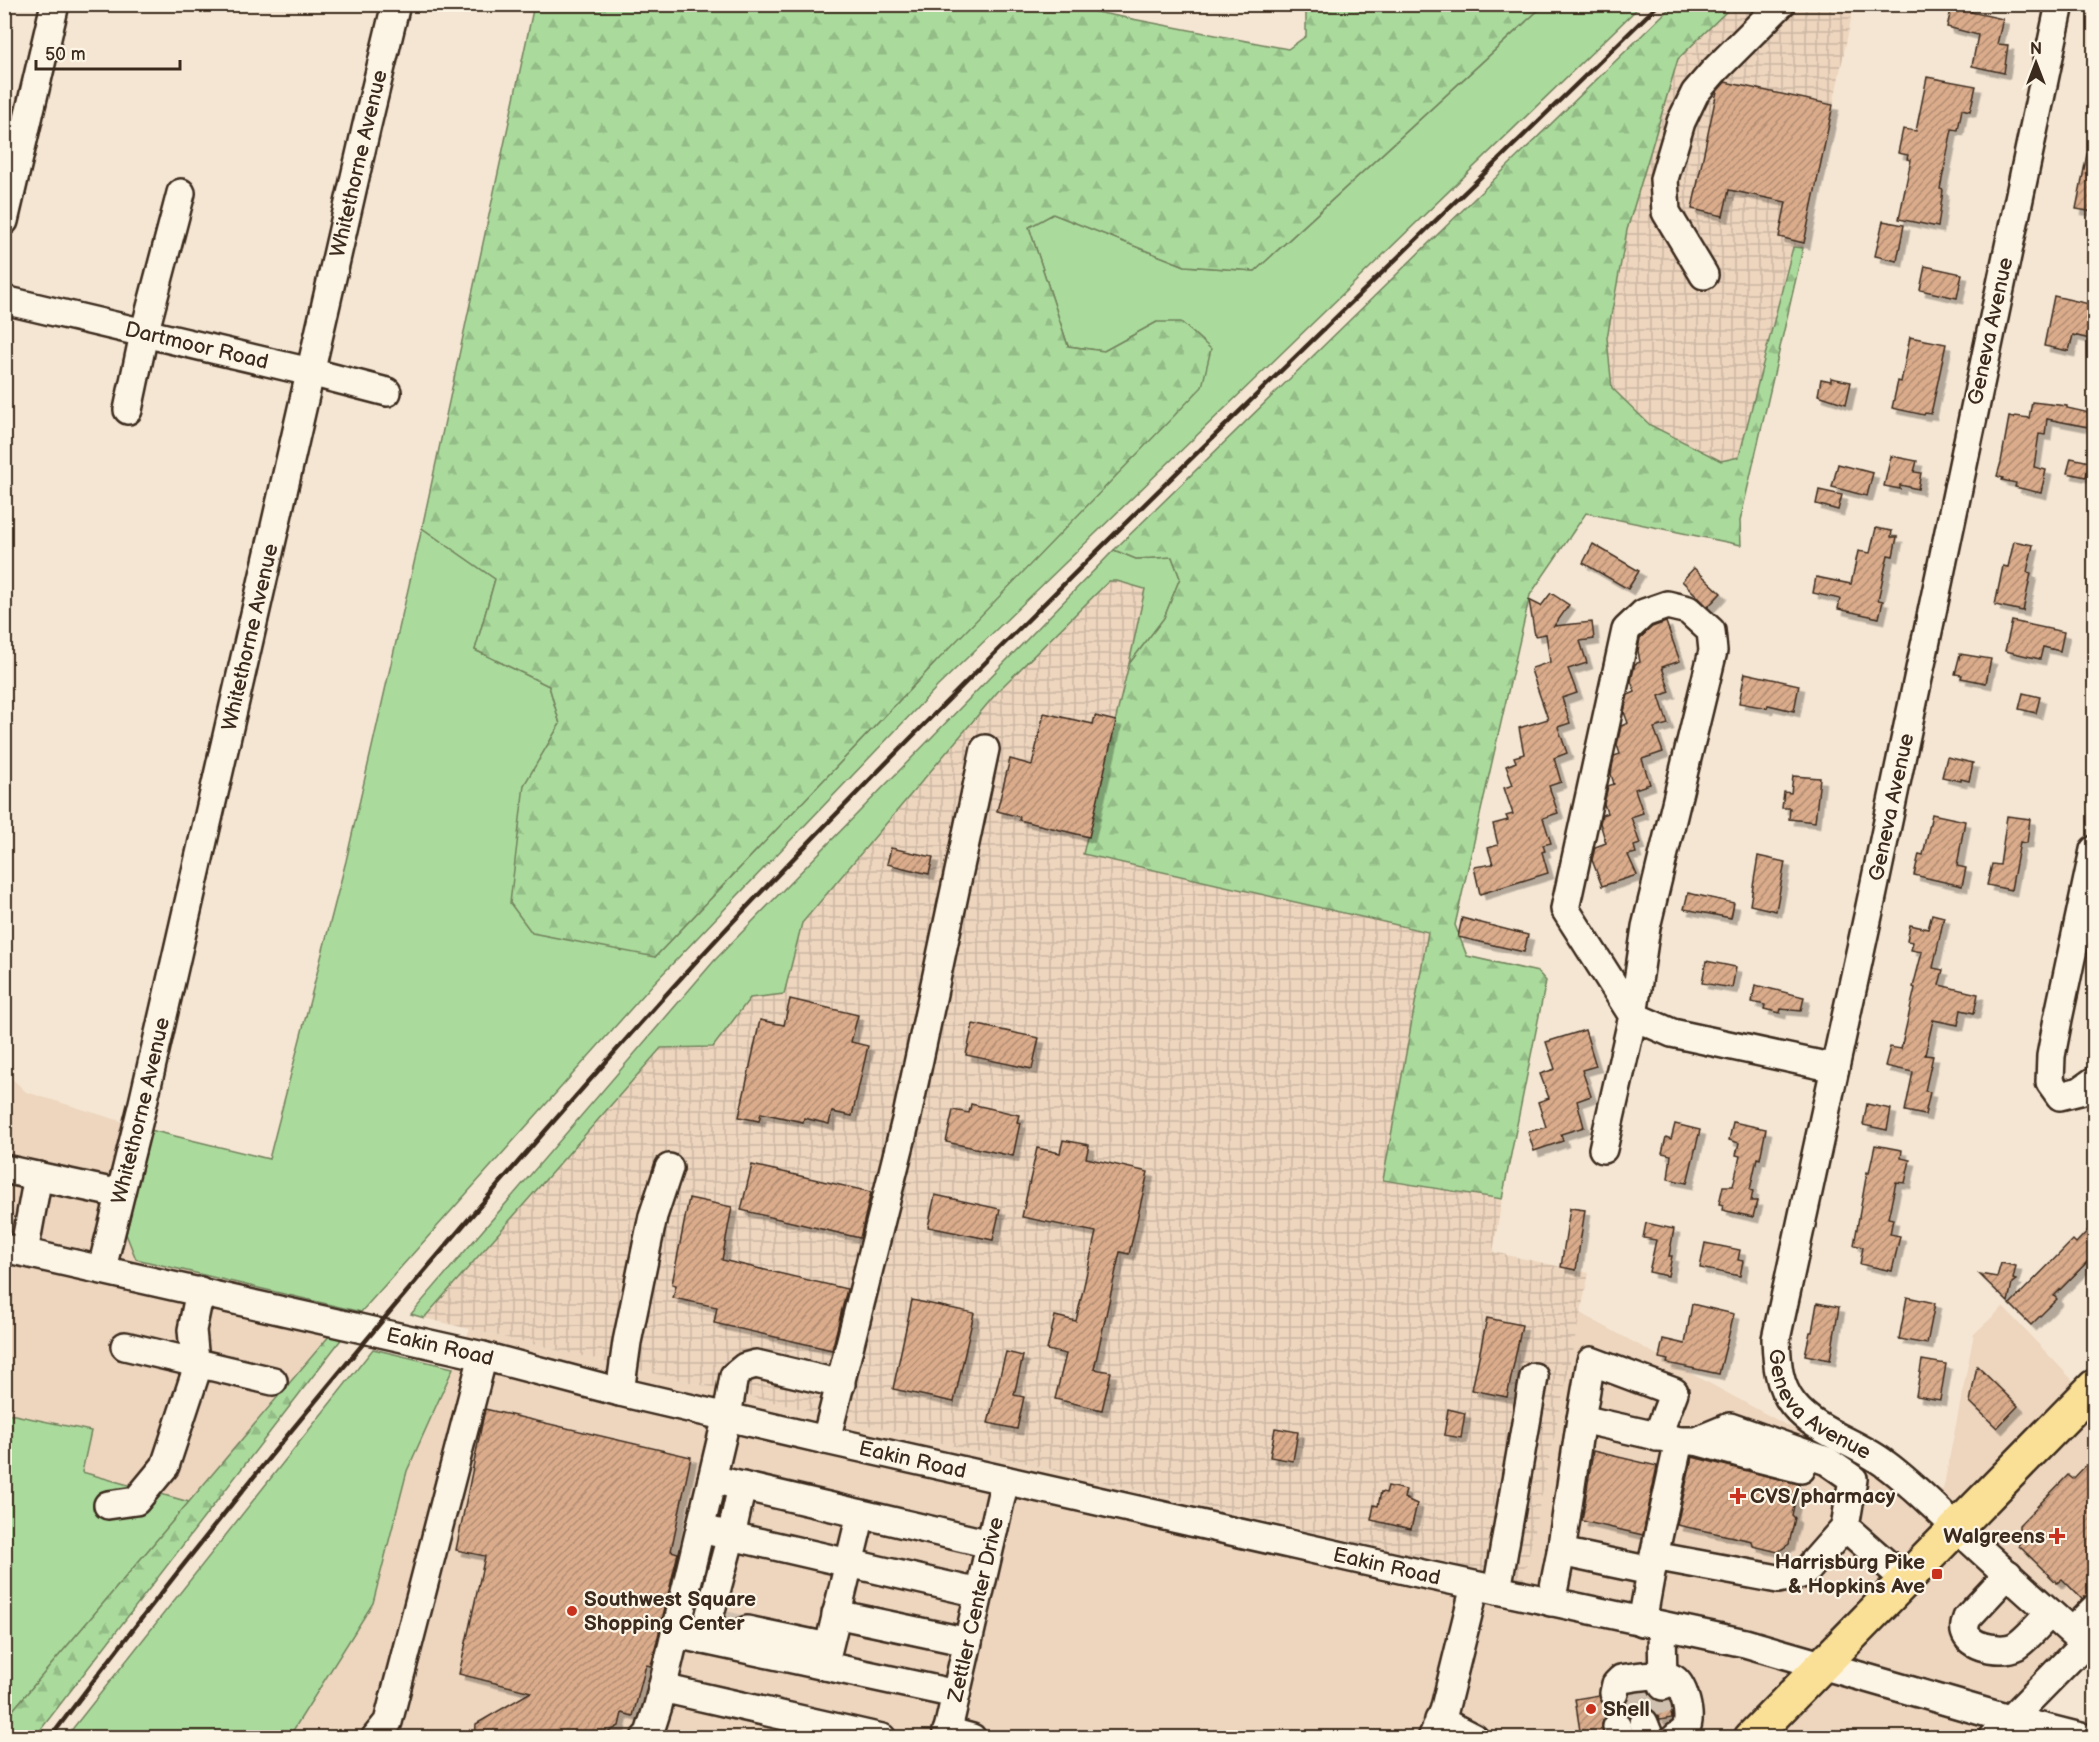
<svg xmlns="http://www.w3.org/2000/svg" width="2099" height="1742" font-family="'Balsamiq Sans',sans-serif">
<defs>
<pattern id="industrial-grid" width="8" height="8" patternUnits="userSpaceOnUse" patternTransform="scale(1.5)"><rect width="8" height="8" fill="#edd5be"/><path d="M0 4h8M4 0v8" fill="none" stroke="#ccb7a3"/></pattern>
<pattern id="forest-firs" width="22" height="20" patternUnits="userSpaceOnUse" patternTransform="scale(1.5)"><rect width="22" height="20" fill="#aadb9c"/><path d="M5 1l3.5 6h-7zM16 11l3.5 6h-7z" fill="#93bc86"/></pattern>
<pattern id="building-hatch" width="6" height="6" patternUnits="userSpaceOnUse" patternTransform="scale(1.5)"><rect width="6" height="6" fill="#daac8c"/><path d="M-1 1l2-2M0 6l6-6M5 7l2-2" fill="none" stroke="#b28c72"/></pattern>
<filter id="shadow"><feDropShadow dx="5.5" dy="5.5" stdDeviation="0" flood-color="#0004"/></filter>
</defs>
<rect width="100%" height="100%" fill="#f5e6d3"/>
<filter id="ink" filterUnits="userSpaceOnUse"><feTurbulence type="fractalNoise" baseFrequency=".0167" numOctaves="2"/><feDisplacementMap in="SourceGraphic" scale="12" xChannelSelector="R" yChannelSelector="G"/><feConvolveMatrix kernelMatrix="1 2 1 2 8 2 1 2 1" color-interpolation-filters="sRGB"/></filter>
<g filter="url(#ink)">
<g fill="#edd5be">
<polygon points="4,1071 26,1092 150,1130 126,1234 136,1259 339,1306 330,1335 189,1502 82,1472 90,1431 5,1413"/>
<polygon points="2003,1307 2081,1389 2094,1375 2094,1641 1999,1737 289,1738 373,1603 407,1471 470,1329 1523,1583 1580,1313 1786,1425 1943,1490 1974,1334"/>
</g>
<g fill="url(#industrial-grid)">
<polygon points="1733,5 1854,5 1803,248 1792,247 1739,457 1721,461 1650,425 1612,388 1607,338 1627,230 1678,59"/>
<polygon points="1109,581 1117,581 1145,589 1129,664 1083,854 1428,932 1383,1179 1502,1199 1493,1252 1589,1273 1523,1583 424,1318 661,1048 713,1047 750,998 784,994 802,923 1000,689"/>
</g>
<g fill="#aadb9c" stroke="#72825d" stroke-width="1.5">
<polygon points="1544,5 1641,5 938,686 653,984 361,1312 136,1259 126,1234 150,1130 269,1159 346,861 422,528 495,579 475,650 549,686 560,724 524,786 655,957 935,663 1157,322 1104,351 1068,346 1029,227 1053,214 1185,266 1255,271"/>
<polygon points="1114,550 1136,559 1172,557 1180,578 1164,618 1129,664 1145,589 1117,581 1109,581 1000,689 802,923 784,994 750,998 713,1047 661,1048 424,1318 411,1314 714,961"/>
<polygon points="373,1349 453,1368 407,1471 373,1603 289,1737 66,1737"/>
<polygon points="5,1413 91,1431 82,1472 189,1502 13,1710 5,1717"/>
</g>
<g fill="url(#forest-firs)" stroke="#72825d" stroke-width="1.5">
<polygon points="892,4 914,9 922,4 1064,5 1065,6 1288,49 1306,36 1306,5 1544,5 1255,271 1185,266 1053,214 1029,227 1068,346 1104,351 1157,322 1181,322 1211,349 1202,387 935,663 655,957 532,933 510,903 524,785 560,724 549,686 475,650 495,579 422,528 534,5"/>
<polygon points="1673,5 1733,5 1678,59 1627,230 1607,338 1612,388 1650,425 1721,461 1739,457 1793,247 1803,248 1740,521 1741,545 1586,513 1530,595 1455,925 1467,956 1538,972 1546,981 1502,1199 1383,1180 1428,932 1083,854 1129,664 1164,618 1180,578 1172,557 1136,559 1114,550"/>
<polygon points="330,1335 343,1337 35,1737 5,1738 5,1717 13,1710"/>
</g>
<g fill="url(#building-hatch)" stroke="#3b2a1e" stroke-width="1.5" filter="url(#shadow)">
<polygon points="1952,6 1972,10 1971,12 2003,19 1997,44 2008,45 2004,73 1972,66 1978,35 1947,27"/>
<polygon points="1927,77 1976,86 1970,111 1962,109 1958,130 1952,129 1940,189 1943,190 1938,227 1899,219 1911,160 1907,159 1908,155 1898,153 1903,129 1916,131"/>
<polygon points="1725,82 1833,105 1804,243 1779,237 1786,202 1729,190 1723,216 1692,209 1717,91"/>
<polygon points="2087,154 2094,155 2094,212 2076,209"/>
<polygon points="1883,221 1904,225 1897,261 1875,256"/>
<polygon points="1925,266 1962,274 1957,298 1920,290"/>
<polygon points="2054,296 2094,305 2094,340 2073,335 2069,351 2044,346"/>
<polygon points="1910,337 1946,344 1931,414 1925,413 1924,415 1892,408 1898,381 1901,382"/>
<polygon points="1831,378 1851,382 1846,404 1818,395 1821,379 1831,381"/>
<polygon points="2032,402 2067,406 2067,408 2090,413 2088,427 2047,419 2045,435 2039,434 2034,467 2046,470 2041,493 2015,487 2016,483 2002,480 2003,478 1997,476 2001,462 2009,417 2014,418 2015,416 2029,418"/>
<polygon points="1891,456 1917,461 1914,472 1921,473 1918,489 1900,485 1900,489 1884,486"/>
<polygon points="2071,458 2090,462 2086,477 2067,473"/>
<polygon points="1838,464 1873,473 1867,496 1832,487"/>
<polygon points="1819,490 1842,495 1838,510 1816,504"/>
<polygon points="1876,528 1892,531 1891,537 1897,537 1893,556 1888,555 1878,600 1883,601 1879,618 1838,609 1840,599 1813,593 1816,577 1851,584 1858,551 1870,553"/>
<polygon points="2014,541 2033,545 2027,572 2031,573 2023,611 1995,605 2003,566 2008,567"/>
<polygon points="1593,544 1639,571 1628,589 1583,563"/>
<polygon points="1694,568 1721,593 1708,607 1682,581"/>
<polygon points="1551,593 1569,605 1554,626 1592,622 1594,639 1580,641 1587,663 1568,669 1577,693 1562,698 1570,723 1558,727 1567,753 1554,758 1561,782 1549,786 1558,813 1543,818 1551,843 1543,845 1545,851 1542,852 1548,873 1480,894 1474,867 1493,864 1488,848 1498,845 1493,824 1508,820 1506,816 1513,814 1504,788 1513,785 1506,766 1516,762 1514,757 1524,754 1519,728 1548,719 1531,670 1532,668 1550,662 1546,634 1535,636 1529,600 1541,606"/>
<polygon points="2012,621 2064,632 2060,651 2043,647 2040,659 2005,651"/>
<polygon points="1666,622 1680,661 1662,667 1670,692 1659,696 1668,724 1654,728 1663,752 1642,759 1650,784 1635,789 1643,813 1631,817 1640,844 1634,846 1636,853 1628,855 1637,875 1602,886 1592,860 1595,847 1606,843 1600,823 1602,815 1607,813 1604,804 1608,786 1614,784 1611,774 1614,756 1620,754 1617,745 1621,726 1628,723 1624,712 1628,695 1635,692 1631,681 1635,664 1640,662 1638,651 1640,638 1652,627"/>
<polygon points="1960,654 1991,659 1986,683 1961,678 1962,675 1955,674"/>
<polygon points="1745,673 1799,685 1794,711 1768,705 1767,708 1739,703"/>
<polygon points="2023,693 2040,697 2036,713 2019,709"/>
<polygon points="1044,713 1093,724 1095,716 1116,721 1089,837 1019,820 1020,817 997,811 1010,759 1032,765"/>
<polygon points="1947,757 1973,763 1969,781 1961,779 1961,781 1942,777"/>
<polygon points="1793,776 1820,778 1815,822 1789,819 1790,808 1782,808 1784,792 1791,793"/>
<polygon points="1932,814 1965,821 1957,866 1966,868 1962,886 1914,875 1919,854 1923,855"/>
<polygon points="2007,816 2030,819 2027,843 2020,842 2011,890 1987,885 1992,864 2000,865"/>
<polygon points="891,848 933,857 929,874 887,864"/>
<polygon points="1758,856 1785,862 1776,911 1750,905"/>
<polygon points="1688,893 1734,903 1731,918 1684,909"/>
<polygon points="1932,914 1944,917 1933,968 1943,970 1939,985 1978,994 1974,1013 1961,1010 1958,1025 1933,1020 1925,1055 1933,1056 1925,1091 1930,1092 1925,1115 1905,1111 1913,1072 1885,1066 1890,1047 1901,1049 1915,988 1913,987 1922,952 1911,950 1913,942 1907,941 1910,925 1928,929"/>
<polygon points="1462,918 1528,935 1524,952 1458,937"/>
<polygon points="1706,961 1736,967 1732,988 1702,983"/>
<polygon points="1755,985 1804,997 1801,1011 1781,1009 1780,1013 1764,1009 1765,1005 1752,1002"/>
<polygon points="790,999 858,1015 851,1042 868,1046 852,1116 832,1112 829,1124 804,1118 803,1122 761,1113 759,1121 739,1117 760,1020 784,1025"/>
<polygon points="973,1024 1039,1038 1032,1069 966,1055"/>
<polygon points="1585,1030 1596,1066 1582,1070 1591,1096 1577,1101 1584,1127 1561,1134 1563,1141 1534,1151 1528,1132 1546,1127 1538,1102 1549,1098 1540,1074 1555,1069 1546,1042"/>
<polygon points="971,1104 1019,1115 1017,1122 1020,1123 1013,1156 946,1142 953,1110 969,1113"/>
<polygon points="1867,1104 1891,1109 1887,1130 1863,1125"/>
<polygon points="1733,1122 1766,1129 1760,1159 1757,1158 1750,1190 1753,1191 1751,1201 1757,1201 1753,1217 1722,1210 1723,1205 1719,1204 1723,1186 1733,1186 1740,1156 1736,1155 1739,1143 1729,1140"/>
<polygon points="1675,1124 1700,1130 1687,1183 1668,1179 1671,1155 1662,1153 1666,1137 1671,1139"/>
<polygon points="1063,1140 1089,1145 1086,1158 1148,1172 1129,1254 1120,1252 1094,1369 1111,1372 1102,1410 1055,1399 1066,1354 1047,1350 1055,1316 1076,1321 1096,1232 1022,1217 1037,1148 1060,1153"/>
<polygon points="1875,1145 1902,1150 1901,1158 1910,1160 1905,1183 1896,1182 1888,1218 1893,1219 1890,1234 1900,1236 1892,1271 1860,1264 1863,1247 1854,1245 1867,1172 1869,1173"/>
<polygon points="752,1165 871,1192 860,1238 741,1210"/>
<polygon points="935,1195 1000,1209 993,1240 928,1227"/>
<polygon points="689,1198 732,1207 722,1260 847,1289 832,1350 714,1323 717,1307 673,1298 676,1285 672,1284"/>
<polygon points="1570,1208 1585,1210 1576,1270 1561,1267"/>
<polygon points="1646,1223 1674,1229 1669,1256 1672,1256 1668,1276 1649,1272 1656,1240 1643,1238"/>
<polygon points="2094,1224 2094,1255 2054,1296 2057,1299 2031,1325 2010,1304 2073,1240 2076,1243"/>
<polygon points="1705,1243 1740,1250 1738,1260 1743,1261 1740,1276 1700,1268"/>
<polygon points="2001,1263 2016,1266 2013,1279 2016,1280 2012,1283 2008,1302 1979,1274 1997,1277"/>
<polygon points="1907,1297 1935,1303 1927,1344 1899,1339"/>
<polygon points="912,1300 974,1313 954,1402 893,1389"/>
<polygon points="1817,1303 1839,1307 1830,1360 1805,1355 1810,1332 1812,1332"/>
<polygon points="1692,1304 1734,1314 1719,1374 1667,1363 1668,1360 1659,1358 1663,1339 1685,1344"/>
<polygon points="1487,1318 1522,1325 1507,1397 1472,1390"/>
<polygon points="1006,1352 1023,1356 1014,1395 1024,1397 1017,1429 988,1423"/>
<polygon points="1922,1360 1946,1364 1940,1400 1916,1396"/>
<polygon points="1977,1366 2018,1406 1997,1428 1970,1402"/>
<polygon points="485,1409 691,1457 671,1551 678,1553 651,1666 646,1665 633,1716 622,1713 619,1726 600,1737 475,1737 476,1724 531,1692 459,1674 485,1556 456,1550"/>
<polygon points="1448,1409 1465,1413 1461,1438 1444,1435"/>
<polygon points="1275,1428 1298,1432 1293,1461 1270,1457"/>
<polygon points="1593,1451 1657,1466 1643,1535 1582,1521"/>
<polygon points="1692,1457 1799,1484 1792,1515 1795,1518 1789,1544 1778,1552 1753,1546 1752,1541 1677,1525"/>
<polygon points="2094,1457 2094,1594 2089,1594 2082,1599 2062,1579 2057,1583 2019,1546 2019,1525 2068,1475 2073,1479"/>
<polygon points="1388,1486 1406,1490 1404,1498 1417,1504 1411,1529 1371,1520 1374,1505 1378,1506 1381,1492 1386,1493"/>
<polygon points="1649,1691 1656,1700 1663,1702 1669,1700 1672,1718 1660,1720 1654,1711 1646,1707 1638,1709 1632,1713 1629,1718 1620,1712 1612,1712 1605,1716 1602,1724 1604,1737 1581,1737 1575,1699 1599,1695 1604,1705 1611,1708 1618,1708 1626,1703 1630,1694"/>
</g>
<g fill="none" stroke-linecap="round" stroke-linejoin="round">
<g stroke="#d0c0af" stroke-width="27" stroke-dasharray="27 14" stroke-linecap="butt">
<polyline points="723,1624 747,1630"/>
<polyline points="1663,1686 1669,1719"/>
<polyline points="1639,1689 1644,1723"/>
<polyline points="1614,1693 1617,1727"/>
</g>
<g stroke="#3b2a1e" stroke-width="32">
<g id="minor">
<path id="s1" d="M2060 4 1868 916 1776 1339C1777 1363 1778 1385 1793 1404 1816 1433 1857 1442 1885 1464 1911 1483 1933 1506 1957 1528 1996 1565 2036 1600 2076 1636"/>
<polyline points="4,221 55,4"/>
<polyline points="1704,275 1666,212 1664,179 1681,122 1695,93 1714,71 1781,4"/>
<path id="s2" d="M4 300 310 372 387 392"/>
<polyline points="128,410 144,334 181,193"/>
<polyline points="2094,850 2058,1019 2051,1056 2050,1082 2060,1096 2080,1091 2094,1081"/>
<polyline points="1603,1149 1633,1016 1646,927 1713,651 1711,631 1688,610 1667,605 1644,613 1626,630 1565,909 1633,1016 1672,1033 1835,1068"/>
<polyline points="4,1169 120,1194"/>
<path id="s3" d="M4 1248 483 1356 620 1392 826 1440 1427 1575 1745 1643 2009 1719 2085 1738"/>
<polyline points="24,1252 38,1176"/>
<path id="s4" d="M102 1268 143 1103 366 129 396 4"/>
<polyline points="125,1346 273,1381"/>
<polyline points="620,1392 627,1342 653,1216 669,1168"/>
<polyline points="1581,1419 1591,1361 1674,1392 1657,1437"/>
<polyline points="826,1440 907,1116 985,749"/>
<polyline points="1696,1441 1747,1455"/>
<polyline points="1758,1458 1801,1469"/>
<polyline points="712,1479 990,1544"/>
<polyline points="108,1505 136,1501 165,1466 196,1372 192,1330 200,1291"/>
<polyline points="701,1529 979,1593"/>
<polyline points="1561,1552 1651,1571"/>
<polyline points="1654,1556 1679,1441"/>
<path d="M2008 1574 1967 1618C1965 1624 1963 1630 1967 1636 1975 1649 2004 1652 2016 1646 2027 1639 2041 1622 2050 1613"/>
<polyline points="1497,1590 1534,1377"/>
<polyline points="1551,1602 1561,1552 1581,1419 1679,1441 1696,1441 1730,1427 1827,1461 1853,1479 1845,1527 1905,1580"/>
<polyline points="836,1614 968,1642"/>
<polyline points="1642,1622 1654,1556 1778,1579 1802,1574 1808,1569 1845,1527"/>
<polyline points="1662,1626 1663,1686"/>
<polyline points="747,1630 828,1647"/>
<polyline points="676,1634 956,1694"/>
<polyline points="703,1640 731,1536 742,1486"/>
<polyline points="2083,1646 2076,1636 2077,1626 2094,1609"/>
<polyline points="824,1666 861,1514"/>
<polyline points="662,1688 882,1738"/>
<path d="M1614 1693 1616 1684 1621 1679C1637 1677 1656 1672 1672 1678 1684 1683 1692 1717 1686 1728 1684 1732 1679 1735 1675 1738"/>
<polyline points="1439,1720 1474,1738"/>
<polyline points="1644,1723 1650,1738"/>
<polyline points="1617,1727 1621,1738"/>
<polyline points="947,1731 972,1738"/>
<polyline points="375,1738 388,1722 483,1356"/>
<polyline points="645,1738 649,1734 658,1706 727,1416 734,1376 745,1367 756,1364 841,1384"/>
<path id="s5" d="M946 1738 1005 1480"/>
<polyline points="1432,1738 1444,1711 1475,1586"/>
<polyline points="1992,1738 2094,1634"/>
</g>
</g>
<g stroke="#3b2a1e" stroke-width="38">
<polyline id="major" points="1751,1738 2094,1387"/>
</g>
<use href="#minor" stroke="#fcf5e5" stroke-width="27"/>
<use href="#major" stroke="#fadf96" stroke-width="33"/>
<path stroke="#3b2a1e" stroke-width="4.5" d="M50 1738C208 1528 374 1326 547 1129 612 1055 677 980 746 908 1041 598 1352 303 1659 4"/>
</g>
</g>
<g fill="#c8321e" stroke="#fcf5e5" stroke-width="2">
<path d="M1735 1487h6v6h6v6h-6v6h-6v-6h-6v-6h6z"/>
<path d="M2054 1527h6v6h6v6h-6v6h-6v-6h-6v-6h6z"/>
<rect x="1931" y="1568" width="12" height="12" rx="3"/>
<circle cx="572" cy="1611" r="6"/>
<circle cx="1591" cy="1709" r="6"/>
</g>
<g text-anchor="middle" stroke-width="4.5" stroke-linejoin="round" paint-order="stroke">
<g font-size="21" fill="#3b2a1e" stroke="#fcf5e5">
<text dy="7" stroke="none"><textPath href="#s4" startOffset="1134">Whitethorne Avenue</textPath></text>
<text transform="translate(1990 331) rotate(-78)" y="7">Geneva Avenue</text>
<text dy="7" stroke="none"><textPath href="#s2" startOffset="198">Dartmoor Road</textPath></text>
<text dy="7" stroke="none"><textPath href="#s4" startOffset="648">Whitethorne Avenue</textPath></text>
<text transform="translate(1891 807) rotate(-78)" y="7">Geneva Avenue</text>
<text dy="7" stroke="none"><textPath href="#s4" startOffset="162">Whitethorne Avenue</textPath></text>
<text dy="7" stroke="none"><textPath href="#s3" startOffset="447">Eakin Road</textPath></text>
<text dy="7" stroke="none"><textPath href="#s1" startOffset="1450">Geneva Avenue</textPath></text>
<text dy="7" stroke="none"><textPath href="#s3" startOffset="933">Eakin Road</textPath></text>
<text dy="7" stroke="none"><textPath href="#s3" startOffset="1419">Eakin Road</textPath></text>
<text dy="7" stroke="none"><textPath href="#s5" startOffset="132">Zettler Center Drive</textPath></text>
</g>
<g font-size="21" font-weight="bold" fill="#3b2a1e" stroke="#fcf5e5" text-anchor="start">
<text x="1750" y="1503">CVS/pharmacy</text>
<text x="2045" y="1543" text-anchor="end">Walgreens</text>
<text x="1925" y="1569" text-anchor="end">Harrisburg Pike<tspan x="1925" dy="24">&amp; Hopkins Ave</tspan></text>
<text x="584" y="1606">Southwest Square<tspan x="584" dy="24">Shopping Center</tspan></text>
<text x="1603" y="1716">Shell</text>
</g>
</g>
<rect width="2099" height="1742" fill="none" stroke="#fcf5e5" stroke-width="24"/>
<rect x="12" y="12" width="2075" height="1718" fill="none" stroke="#3b2a1e" stroke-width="2" filter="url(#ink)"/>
<g transform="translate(2036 63)" stroke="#fcf5e5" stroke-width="4.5" paint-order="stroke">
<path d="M0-4.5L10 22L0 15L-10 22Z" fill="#3b2a1e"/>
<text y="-9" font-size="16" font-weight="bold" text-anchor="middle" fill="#3b2a1e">N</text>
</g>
<path d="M36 60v9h144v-9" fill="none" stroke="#3b2a1e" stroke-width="3"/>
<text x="45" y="60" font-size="18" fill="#3b2a1e" stroke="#fcf5e5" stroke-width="4.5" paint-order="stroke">50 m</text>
</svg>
